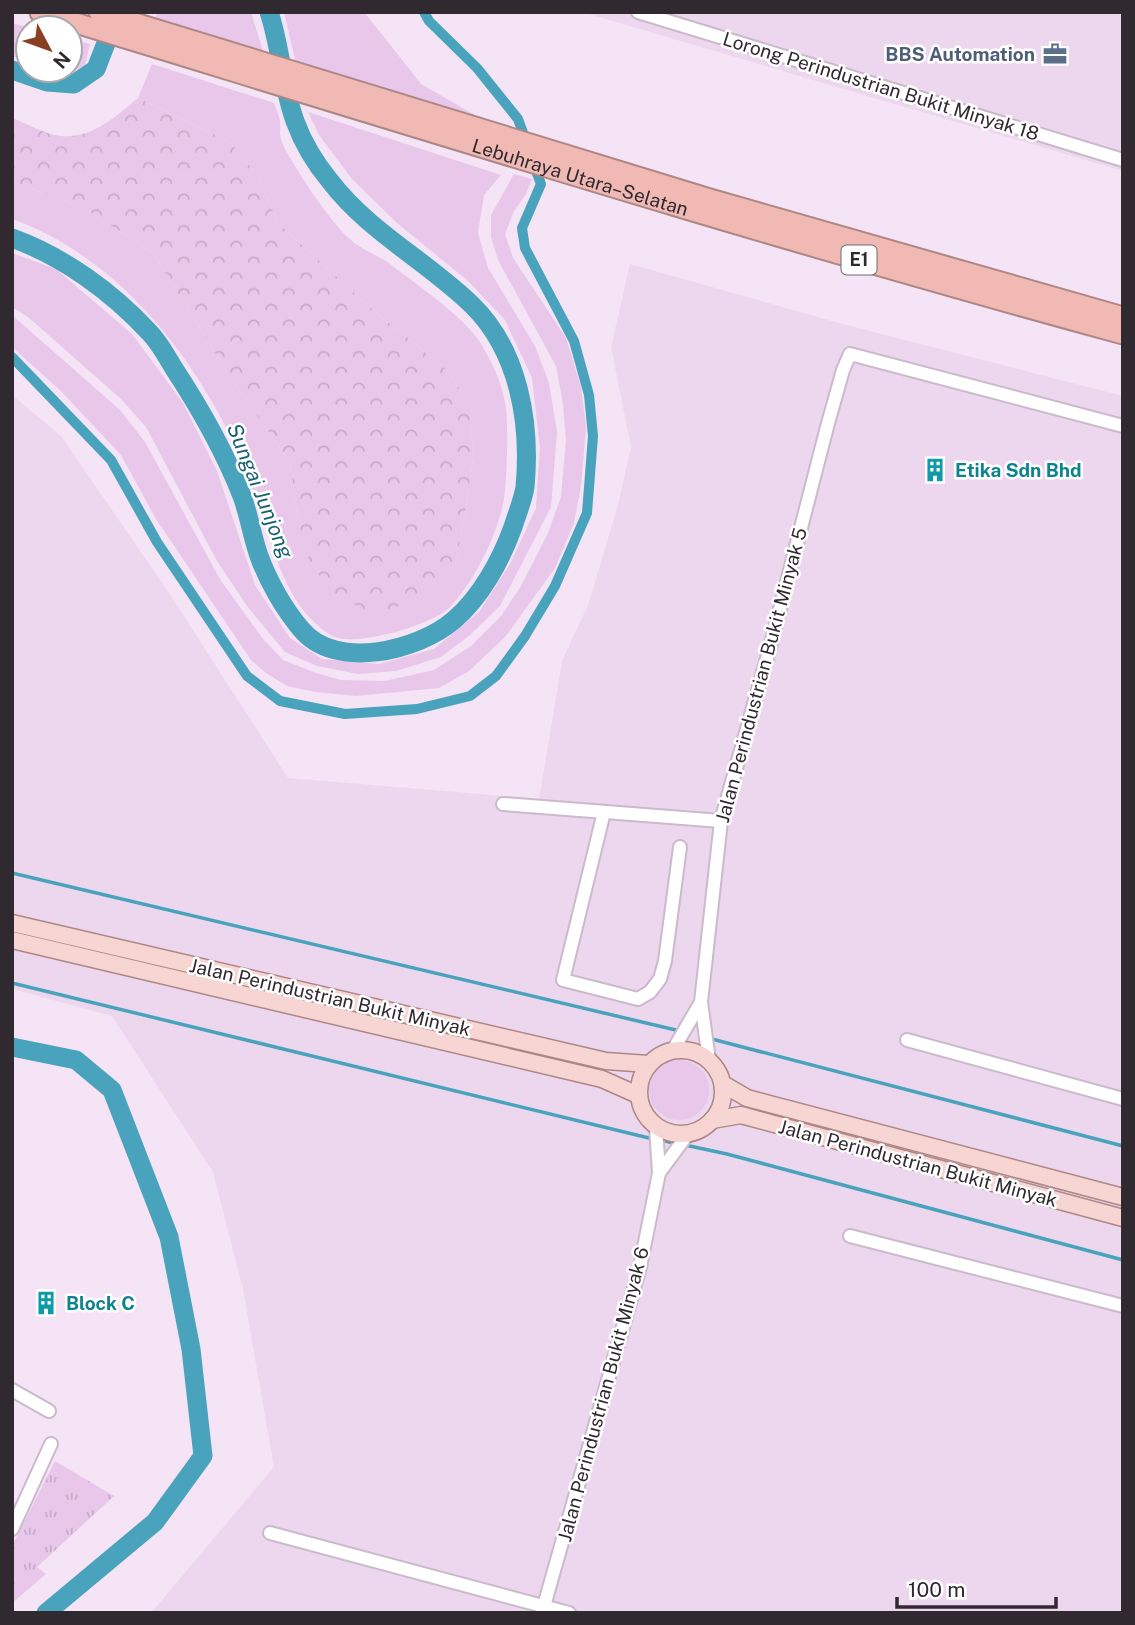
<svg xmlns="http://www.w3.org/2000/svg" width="1135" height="1625" font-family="'Public Sans',sans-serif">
<defs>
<pattern id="forest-crowns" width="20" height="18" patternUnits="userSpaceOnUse" patternTransform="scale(1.75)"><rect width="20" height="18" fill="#e8c7ea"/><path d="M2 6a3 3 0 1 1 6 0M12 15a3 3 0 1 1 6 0" fill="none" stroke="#c7abc9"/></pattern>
<pattern id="park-tufts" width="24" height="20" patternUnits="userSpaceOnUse" patternTransform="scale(1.75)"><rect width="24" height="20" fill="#e8c7ea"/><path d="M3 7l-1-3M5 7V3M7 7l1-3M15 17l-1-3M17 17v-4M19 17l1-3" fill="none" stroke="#c7abc9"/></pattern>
</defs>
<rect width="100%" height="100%" fill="#f4e4f5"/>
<g fill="#edd7ee">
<polygon points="582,12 1123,12 1123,171"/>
<polygon points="630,264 839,323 1123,396 1123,1613 151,1613 274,1467 243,1289 213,1172 112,1016 12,989 12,395 61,436 169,593 288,778 539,799 562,661 589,603 619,501 631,447 611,347"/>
</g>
<g fill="#e8c7ea">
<polygon points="158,12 251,12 264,54 153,22"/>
<polygon points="284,12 364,12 421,84 480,118 479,121 296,63"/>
<polygon points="12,23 32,28 28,28 28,61 12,56"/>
<polygon points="70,39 90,44 84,69 72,74 59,70 70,70"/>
<path d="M152 64 274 103C276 109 279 115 280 121 281 128 279 134 281 140 289 161 333 226 351 240 362 250 377 255 389 263 413 282 460 314 477 338 489 355 502 382 505 403 509 421 507 480 504 499 498 534 474 582 450 607 433 625 358 646 335 637 328 634 319 627 314 622 280 589 271 538 255 495 216 383 129 260 12 219V182L82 207 153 253 234 383 290 462 298 521 455 566 465 515 473 459 470 404 446 369 373 310 278 223 257 175 230 142 138 98Z"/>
<polygon points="308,112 501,175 484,195 478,233 488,268 535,346 549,383 557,432 551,507 500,606 470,635 441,657 396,671 358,674 317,666 285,652 247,606 217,561 146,427 121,399 28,317 12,307 12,253 56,269 132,334 183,403 217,471 255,585 290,638 322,659 379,664 434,649 479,612 510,564 536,508 540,447 532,378 505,320 467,280 397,223 352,179 319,135"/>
<polygon points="514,174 532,179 526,194 514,211 505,234 513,258 566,338 581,387 586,428 581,486 574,523 555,568 506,636 469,671 439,688 356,696 315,692 287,686 266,673 251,660 156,519 121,455 61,391 12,347 12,315 120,410 145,442 221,581 263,639 283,660 316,673 341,680 385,681 434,670 471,646 502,615 521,586 548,533 561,497 566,440 563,404 556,366 498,260 491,237 491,215"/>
<circle cx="679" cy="1090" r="30"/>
</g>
<path fill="url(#forest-crowns)" d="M138 98 230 142 257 175 278 223 373 310 446 369 470 404 473 459 465 515 455 566 432 586 397 607 371 614 335 593 311 566 298 521 290 462 234 383 153 253 82 207 12 182V118C27 124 45 134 60 136 92 139 115 117 138 98Z"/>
<polygon fill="url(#park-tufts)" points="55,1461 114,1496 37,1567 46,1574 12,1603 12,1546"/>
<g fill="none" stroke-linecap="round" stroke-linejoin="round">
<g stroke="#4aa3bc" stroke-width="3.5">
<polyline points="12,873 680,1031"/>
<polyline points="12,983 653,1139"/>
<polyline points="708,1038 1123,1146"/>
<polyline points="661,1140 677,1144"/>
<polyline points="685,1145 727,1154 1123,1260"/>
</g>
<g stroke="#4aa3bc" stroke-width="10">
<polyline points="424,12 429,21 477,68 518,119 527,144"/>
<polyline points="12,357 111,460 157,542 247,676 280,701 345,714 417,709 470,696 496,676 525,636 555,586 587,513 593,436 589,395 574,341 525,248 522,228 541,184 533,163"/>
</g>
<g stroke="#4aa3bc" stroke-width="19">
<polyline points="12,70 47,82 74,84 96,69 115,20"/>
<path d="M12 238C64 257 112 292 149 332 159 342 166 355 173 367 200 408 224 450 242 496 249 515 252 536 259 556 268 581 284 609 301 629 335 671 418 651 454 620 481 597 501 560 513 527 517 514 523 500 525 487 531 423 519 351 472 305 427 261 369 232 330 181 315 163 303 143 295 121 282 86 281 48 269 12"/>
<polyline points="12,1047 76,1060 112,1090 169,1237 191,1349 203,1456 155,1522 46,1613"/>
</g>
<g stroke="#cabacb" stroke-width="16">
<g id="minor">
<polyline points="638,12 1123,160"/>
<polyline points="503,804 721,821"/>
<polyline points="604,812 563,980 638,999 650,992 660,979 665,961 680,847"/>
<polyline points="907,1040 1123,1099"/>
<polyline points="673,1050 701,1002"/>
<polyline points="709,1060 701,1002 721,821 771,644 827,427 843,370 850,354 1123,426"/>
<polyline points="659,1173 688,1134"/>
<polyline points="850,1236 1123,1306"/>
<polyline points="12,1390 49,1411"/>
<polyline points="12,1529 51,1444"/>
<polyline points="270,1533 569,1613"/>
<polyline points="542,1613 640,1267 659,1173 656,1127"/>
</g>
</g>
<g stroke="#ad8786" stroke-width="19">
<g id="major">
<polyline points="12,923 606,1061 648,1064"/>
<polyline points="12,940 602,1079 638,1095"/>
<circle cx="681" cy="1092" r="42"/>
<polyline points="723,1084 747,1098 1123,1197"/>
<polyline points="712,1120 741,1115 1123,1218"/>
</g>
</g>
<g stroke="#ad8786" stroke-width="23">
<g id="highway">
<path id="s1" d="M40 12C400 122 759 235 1123 334"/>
<polyline points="99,12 710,199 1123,317"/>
</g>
</g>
<use href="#minor" stroke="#fff" stroke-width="12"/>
<use href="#major" stroke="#f6d5d2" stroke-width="16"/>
<use href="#highway" stroke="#f0b9b4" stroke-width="19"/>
</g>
<defs>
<g id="office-bare" transform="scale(1.89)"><path d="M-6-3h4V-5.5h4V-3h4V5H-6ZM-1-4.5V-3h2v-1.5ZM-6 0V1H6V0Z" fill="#5c6f8a" stroke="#fff" stroke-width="2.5" paint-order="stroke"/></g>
<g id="building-bare" transform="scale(1.89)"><path d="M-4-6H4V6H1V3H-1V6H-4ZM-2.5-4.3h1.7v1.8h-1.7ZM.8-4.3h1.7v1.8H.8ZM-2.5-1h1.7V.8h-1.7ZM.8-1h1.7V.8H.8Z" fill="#0f9aa8" stroke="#fff" stroke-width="2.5" paint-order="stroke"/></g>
</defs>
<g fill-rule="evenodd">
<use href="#office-bare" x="1055" y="54"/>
<use href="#building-bare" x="935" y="470"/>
<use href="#building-bare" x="46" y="1303"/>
</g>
<g text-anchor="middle" stroke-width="5" stroke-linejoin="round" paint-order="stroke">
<rect fill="#fff" stroke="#6e696e" stroke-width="2" x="841.5" y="245.5" width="35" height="29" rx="5"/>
<g font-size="18" font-weight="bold" fill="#302930">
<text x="859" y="266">E1</text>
</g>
<g font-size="19" font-weight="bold" fill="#4e5e75" stroke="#fff" text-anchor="end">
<text x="1035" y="61">BBS Automation</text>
</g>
<g font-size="19" fill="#302930" stroke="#fff">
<text transform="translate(881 86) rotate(17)" y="7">Lorong Perindustrian Bukit Minyak 18</text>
<text dy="7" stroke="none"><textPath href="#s1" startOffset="565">Lebuhraya Utara–Selatan</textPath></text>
<text transform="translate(761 675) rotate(-75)" y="7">Jalan Perindustrian Bukit Minyak 5</text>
<text transform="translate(330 997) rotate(13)" y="7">Jalan Perindustrian Bukit Minyak</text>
<text transform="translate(918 1163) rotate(15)" y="7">Jalan Perindustrian Bukit Minyak</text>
<text transform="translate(603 1394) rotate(-75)" y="7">Jalan Perindustrian Bukit Minyak 6</text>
</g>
<g font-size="19" font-weight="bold" fill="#0d838f" stroke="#fff" text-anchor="start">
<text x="955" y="477">Etika Sdn Bhd</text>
<text x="66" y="1310">Block C</text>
</g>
<g font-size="21" font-style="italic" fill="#196072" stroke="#fff">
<text transform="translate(260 491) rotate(68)" y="7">Sungai Junjong</text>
</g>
</g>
<rect width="1135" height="1625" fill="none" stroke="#302930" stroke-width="28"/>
<g transform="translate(49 49) rotate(131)"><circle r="33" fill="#ffffff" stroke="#aca9ac" stroke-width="2"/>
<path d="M0-5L12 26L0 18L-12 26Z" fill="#884021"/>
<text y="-10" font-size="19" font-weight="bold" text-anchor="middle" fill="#302930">N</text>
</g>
<path d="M897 1597v10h159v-10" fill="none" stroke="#302930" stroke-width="3.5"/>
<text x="908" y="1597" font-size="21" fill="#302930" stroke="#ffffff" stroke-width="5" paint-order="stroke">100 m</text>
</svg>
